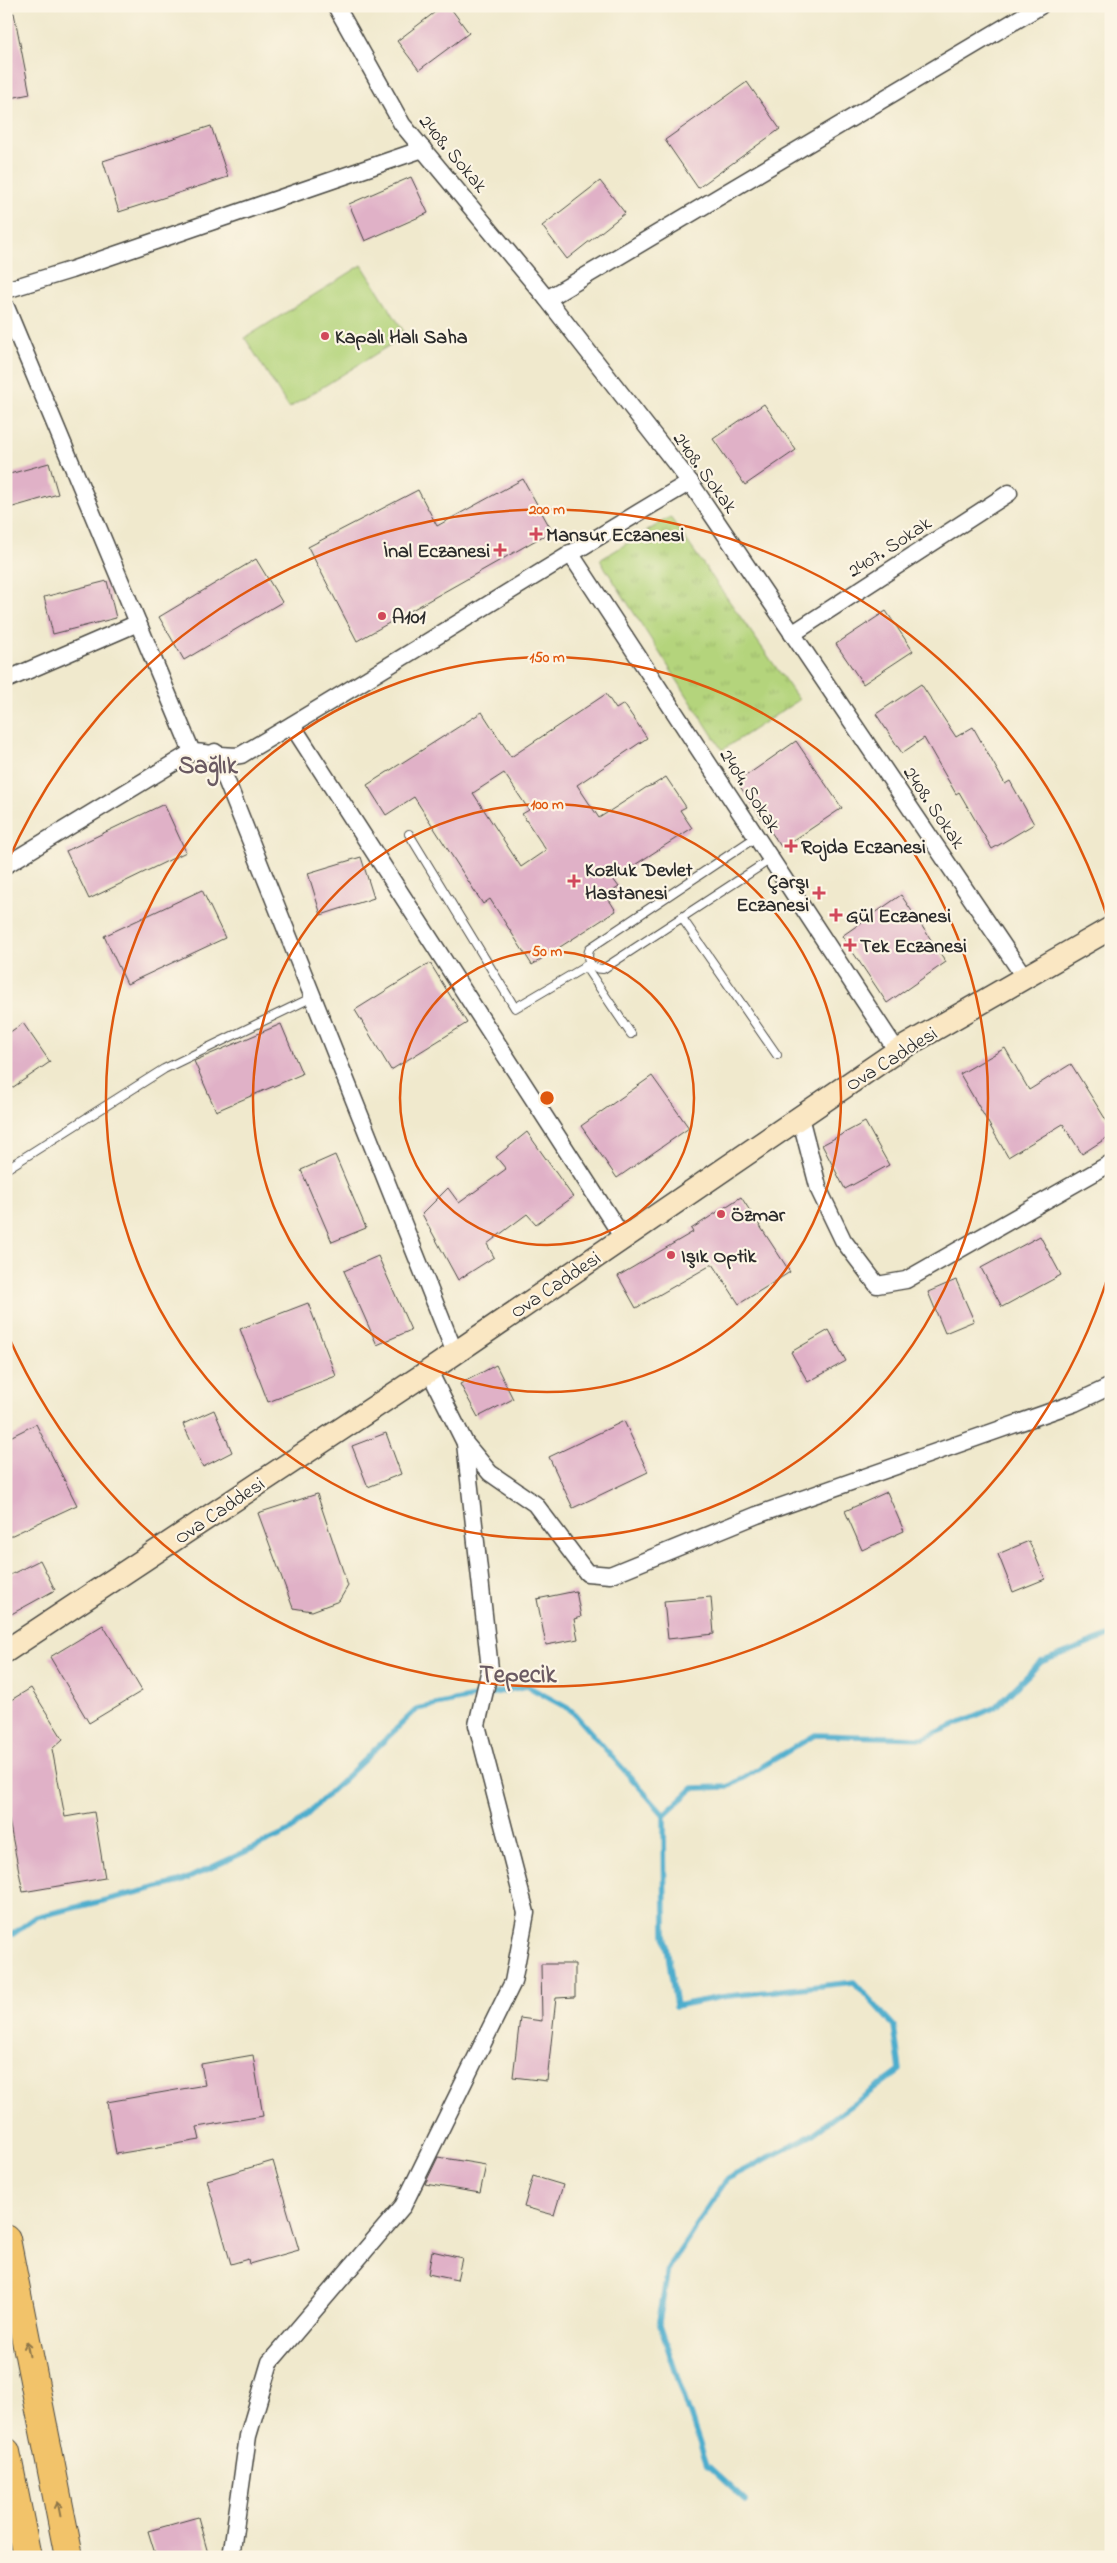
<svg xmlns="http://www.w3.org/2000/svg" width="1117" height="2563" font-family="'Indie Flower',sans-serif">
<defs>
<pattern id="park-tufts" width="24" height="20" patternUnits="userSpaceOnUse" patternTransform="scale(1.25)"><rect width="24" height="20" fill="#b4d47c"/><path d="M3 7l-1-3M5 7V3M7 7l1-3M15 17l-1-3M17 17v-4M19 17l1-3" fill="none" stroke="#9bb66b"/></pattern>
</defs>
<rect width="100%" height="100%" fill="#fcf5e5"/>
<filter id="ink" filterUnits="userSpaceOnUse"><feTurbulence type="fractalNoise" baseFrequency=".02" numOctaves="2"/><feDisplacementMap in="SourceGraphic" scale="10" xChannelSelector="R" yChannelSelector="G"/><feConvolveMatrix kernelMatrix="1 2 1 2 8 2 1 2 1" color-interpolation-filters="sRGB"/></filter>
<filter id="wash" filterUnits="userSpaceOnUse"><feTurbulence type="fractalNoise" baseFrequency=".0096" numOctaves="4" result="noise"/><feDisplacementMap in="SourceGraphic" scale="20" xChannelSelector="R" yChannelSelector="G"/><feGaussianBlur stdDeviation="1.12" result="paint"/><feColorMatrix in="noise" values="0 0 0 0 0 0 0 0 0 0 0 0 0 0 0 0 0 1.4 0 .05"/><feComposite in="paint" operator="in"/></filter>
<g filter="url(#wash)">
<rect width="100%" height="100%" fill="#f0e9cd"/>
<polygon fill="#b4d47c" stroke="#708054" points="362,265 406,335 289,408 245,338"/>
<polygon fill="url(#park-tufts)" stroke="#708054" points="670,517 799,700 722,750 600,560"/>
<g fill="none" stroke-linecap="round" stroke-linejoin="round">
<g stroke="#4eadcd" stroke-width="5.5">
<polyline points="664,1815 693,1788 728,1787 815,1735 924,1738 996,1707 1041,1662 1111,1635"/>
<polyline points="13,1934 36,1917 180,1882 290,1831 417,1709 527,1686 571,1710 664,1815 665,1934 676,2006 721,1997 854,1982 894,2026 900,2070 810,2136 727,2179 668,2269 659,2322 707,2465 746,2501"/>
</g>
</g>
<g id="blocks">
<g fill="#e0b1c7" fill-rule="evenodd">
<polygon points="443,6 449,6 469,33 419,70 397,41"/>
<polygon points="14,13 30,94 6,99 6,14"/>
<polygon points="747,82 780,129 698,188 665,140"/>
<polygon points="211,126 228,177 119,212 103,161"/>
<polygon points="411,177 428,213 365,241 349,204"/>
<polygon points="600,181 625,213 567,259 542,226"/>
<polygon points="764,404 796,450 745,485 713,439"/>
<polygon points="49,463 58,494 6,509 6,475"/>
<polygon points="523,479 552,531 357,641 308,547 418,490 437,526"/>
<polygon points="256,559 282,602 184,660 159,617"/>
<polygon points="107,581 116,618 53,634 44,597"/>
<polygon points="886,611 913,651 863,684 836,644"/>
<polygon points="921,684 956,737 973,727 1005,784 1010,781 1034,824 992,849 959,792 956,794 924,738 902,753 876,714"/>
<path d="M606 694 616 709 624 704 647 738 577 785 599 818 647 787 653 785 666 777 686 807 680 810 692 828 613 879 619 887 606 895 616 911 532 965 490 899 483 904 414 797 386 815 367 785 482 712 511 757ZM504 773 529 810 522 814 546 850 521 867 473 793Z"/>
<polygon points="796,741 842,808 782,848 737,782"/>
<polygon points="164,804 186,852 89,899 66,851"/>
<polygon points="361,857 374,898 321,915 308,873"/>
<polygon points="202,890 225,938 127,984 104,936"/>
<polygon points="901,895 946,962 887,1003 842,936"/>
<polygon points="430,963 467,1023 391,1070 355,1010"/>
<polygon points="23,1023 50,1062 6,1092 6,1035"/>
<polygon points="281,1024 302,1074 216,1111 194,1061"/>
<polygon points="1005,1048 1029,1090 1071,1064 1111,1128 1111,1135 1082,1154 1063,1124 1008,1157 960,1074"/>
<polygon points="652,1076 689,1128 617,1178 581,1126"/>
<polygon points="865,1122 889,1165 845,1189 822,1145"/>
<polygon points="527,1132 573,1197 536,1224 527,1214 487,1244 494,1257 458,1280 422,1214 448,1188 459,1203 506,1169 496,1157"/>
<polygon points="335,1155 366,1228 332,1242 301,1170"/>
<polygon points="741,1197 790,1272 739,1304 713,1264 636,1308 618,1276 693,1232 691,1229"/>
<polygon points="1040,1236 1061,1275 1002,1307 981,1268"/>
<polygon points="378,1256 411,1330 377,1345 344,1271"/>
<polygon points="956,1280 974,1321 945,1333 928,1292"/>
<polygon points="308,1303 336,1376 268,1402 240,1329"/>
<polygon points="829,1330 846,1361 808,1382 791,1352"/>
<polygon points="496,1365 513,1399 478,1417 460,1384"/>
<polygon points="214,1410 232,1452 203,1467 183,1424"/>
<polygon points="624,1421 648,1472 573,1508 549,1457"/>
<polygon points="36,1424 77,1505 6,1538 6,1439"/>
<polygon points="386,1433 401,1474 368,1487 352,1446"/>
<polygon points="887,1492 904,1531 862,1550 845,1511"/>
<polygon points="317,1494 348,1586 339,1601 312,1611 293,1608 258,1513"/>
<polygon points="1029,1541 1045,1579 1013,1592 998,1554"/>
<polygon points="40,1560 55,1590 6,1617 6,1577"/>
<polygon points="576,1591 581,1617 574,1619 578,1639 546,1645 537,1599"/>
<polygon points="711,1597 714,1634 668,1639 664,1601"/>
<polygon points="103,1625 142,1691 89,1723 50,1657"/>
<polygon points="31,1688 63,1739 52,1749 65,1817 94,1812 105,1878 23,1892 6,1805 6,1703"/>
<polygon points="541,1964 575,1964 575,1997 556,1998 547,2081 513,2077 520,2018 542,2021"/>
<polygon points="253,2055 263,2116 197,2127 200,2140 116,2154 107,2102 205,2085 201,2064"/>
<polygon points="438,2157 486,2165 480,2193 425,2184"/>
<polygon points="273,2161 299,2250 249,2264 248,2259 231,2264 207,2180"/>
<polygon points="533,2176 563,2185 554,2215 524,2207"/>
<polygon points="432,2251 462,2258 457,2280 428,2274"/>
<polygon points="198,2517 209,2557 156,2557 148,2531"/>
</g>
</g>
</g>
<g filter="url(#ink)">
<use href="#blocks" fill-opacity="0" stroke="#494843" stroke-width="1"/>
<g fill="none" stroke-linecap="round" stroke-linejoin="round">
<g stroke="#494843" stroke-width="10">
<g id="lane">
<polyline points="409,834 515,1008 590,964"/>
<path d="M756 837 590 948C585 959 590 969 603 969L771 859"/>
<polyline points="682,918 777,1055"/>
<polyline points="585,966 631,1034"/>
<polyline points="6,1169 164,1069 313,997"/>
</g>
</g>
<g stroke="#494843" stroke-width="19">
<g id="street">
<polyline points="336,6 402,124 547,299 690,482 1025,978"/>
<polyline points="6,290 71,270 423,149"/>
<polyline points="547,299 1040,6"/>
<polyline points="6,307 192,752"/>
<polyline points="570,553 897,1051"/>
<polyline points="792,634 1009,493"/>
<polyline points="6,680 138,623"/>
<polyline points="292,725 623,1238"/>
<polyline points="215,752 455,1353"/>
<path d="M6 865 192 752C208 752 227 758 241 755 392 666 539 571 690 482"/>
<polyline points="800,1117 819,1190 843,1240 877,1285 906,1280 1111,1163"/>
<polyline points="429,1371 465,1443 490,1473 535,1504 587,1573 610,1575 757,1515 1075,1403 1111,1386"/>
<polyline points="231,2557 248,2436 270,2362 403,2206 513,1982 526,1913 477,1725 490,1669 465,1443"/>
</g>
</g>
<g stroke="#494843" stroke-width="25">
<polyline id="secondary" points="6,1651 429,1371 897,1051 1111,928"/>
</g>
<g stroke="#494843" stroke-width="30">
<g id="highway">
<polyline points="6,2239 69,2557"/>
<polyline points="6,2452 27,2557"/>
</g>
</g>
<use href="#lane" stroke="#fff" stroke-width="8"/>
<use href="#street" stroke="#fff" stroke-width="16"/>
<use href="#secondary" stroke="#fae7c3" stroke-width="22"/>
<use href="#highway" stroke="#f2c36a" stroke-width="28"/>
</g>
<defs><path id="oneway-shaft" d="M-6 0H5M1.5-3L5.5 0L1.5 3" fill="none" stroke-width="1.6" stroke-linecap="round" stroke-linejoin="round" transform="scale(1.25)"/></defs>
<g stroke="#8e774a">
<use href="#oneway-shaft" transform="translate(28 2349) rotate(-101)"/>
<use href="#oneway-shaft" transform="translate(59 2509) rotate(-101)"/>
</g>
</g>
<g fill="none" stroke="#df570e" stroke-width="2.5">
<circle cx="547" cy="1098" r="147"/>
<circle cx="547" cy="1098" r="294"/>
<circle cx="547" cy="1098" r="441"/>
<path d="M1110 1270A589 589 0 0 1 7 1333M7 863A589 589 0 0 1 1110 926"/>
</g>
<g fill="#d1495b" stroke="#fcf5e5" stroke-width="2">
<circle cx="325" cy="336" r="5"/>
<path d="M533.5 526.5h5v5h5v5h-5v5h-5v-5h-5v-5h5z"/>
<path d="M497.5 542.5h5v5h5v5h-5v5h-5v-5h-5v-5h5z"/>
<circle cx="382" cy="616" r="5"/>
<path d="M788.5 838.5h5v5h5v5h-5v5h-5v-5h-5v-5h5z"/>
<path d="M571.5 873.5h5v5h5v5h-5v5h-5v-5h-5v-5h5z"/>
<path d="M816.5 885.5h5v5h5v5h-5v5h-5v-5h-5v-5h5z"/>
<path d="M833.5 907.5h5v5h5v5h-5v5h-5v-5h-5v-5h5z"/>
<path d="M847.5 937.5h5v5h5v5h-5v5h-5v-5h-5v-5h5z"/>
<circle cx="721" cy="1214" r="5"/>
<circle cx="671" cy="1255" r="5"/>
</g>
<g text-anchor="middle" stroke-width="4.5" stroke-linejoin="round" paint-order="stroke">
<g font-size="20" fill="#2b2b2b" stroke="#fcf5e5">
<text transform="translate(454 153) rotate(50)" y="7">2408. Sokak</text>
<text transform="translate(706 472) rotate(54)" y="7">2408. Sokak</text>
<text transform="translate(889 546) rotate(-33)" y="7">2407. Sokak</text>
<text transform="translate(751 790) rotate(57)" y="7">2404. Sokak</text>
<text transform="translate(935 807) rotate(56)" y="7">2408. Sokak</text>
<text transform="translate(891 1058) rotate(-32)" y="7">Ova Caddesi</text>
<text transform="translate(555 1284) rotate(-34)" y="7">Ova Caddesi</text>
<text transform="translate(219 1510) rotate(-34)" y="7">Ova Caddesi</text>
</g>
<g font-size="20" font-weight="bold" fill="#2b2b2b" stroke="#fcf5e5" text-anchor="start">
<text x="335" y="343">Kapalı Halı Saha</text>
<text x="546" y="541">Mansur Eczanesi</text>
<text x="490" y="557" text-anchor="end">İnal Eczanesi</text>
<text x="392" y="623">A101</text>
<text x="801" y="853">Rojda Eczanesi</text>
<text x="585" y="876">Kozluk Devlet<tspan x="585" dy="23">Hastanesi</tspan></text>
<text x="809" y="888" text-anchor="end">Çarşı<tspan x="809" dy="23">Eczanesi</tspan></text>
<text x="846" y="922">Gül Eczanesi</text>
<text x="860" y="952">Tek Eczanesi</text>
<text x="731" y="1221">Özmar</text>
<text x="681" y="1262">Işık Optik</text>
</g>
<g font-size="25" font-weight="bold" fill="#6a5a62" stroke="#fcf5e5">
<text x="208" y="773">Sağlık</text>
<text x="518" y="1682">Tepecik</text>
</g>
</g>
<circle cx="547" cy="1098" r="8" fill="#df570e" stroke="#fcf5e5" stroke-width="2.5"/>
<g font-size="15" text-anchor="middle" font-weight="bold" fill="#df570e" stroke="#fcf5e5" stroke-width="4.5" stroke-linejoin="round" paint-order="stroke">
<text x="547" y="514">200 m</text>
<text x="547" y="662">150 m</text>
<text x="547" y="809">100 m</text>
<text x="547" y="956">50 m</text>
</g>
<rect width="1117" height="2563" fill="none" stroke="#fcf5e5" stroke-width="25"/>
</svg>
